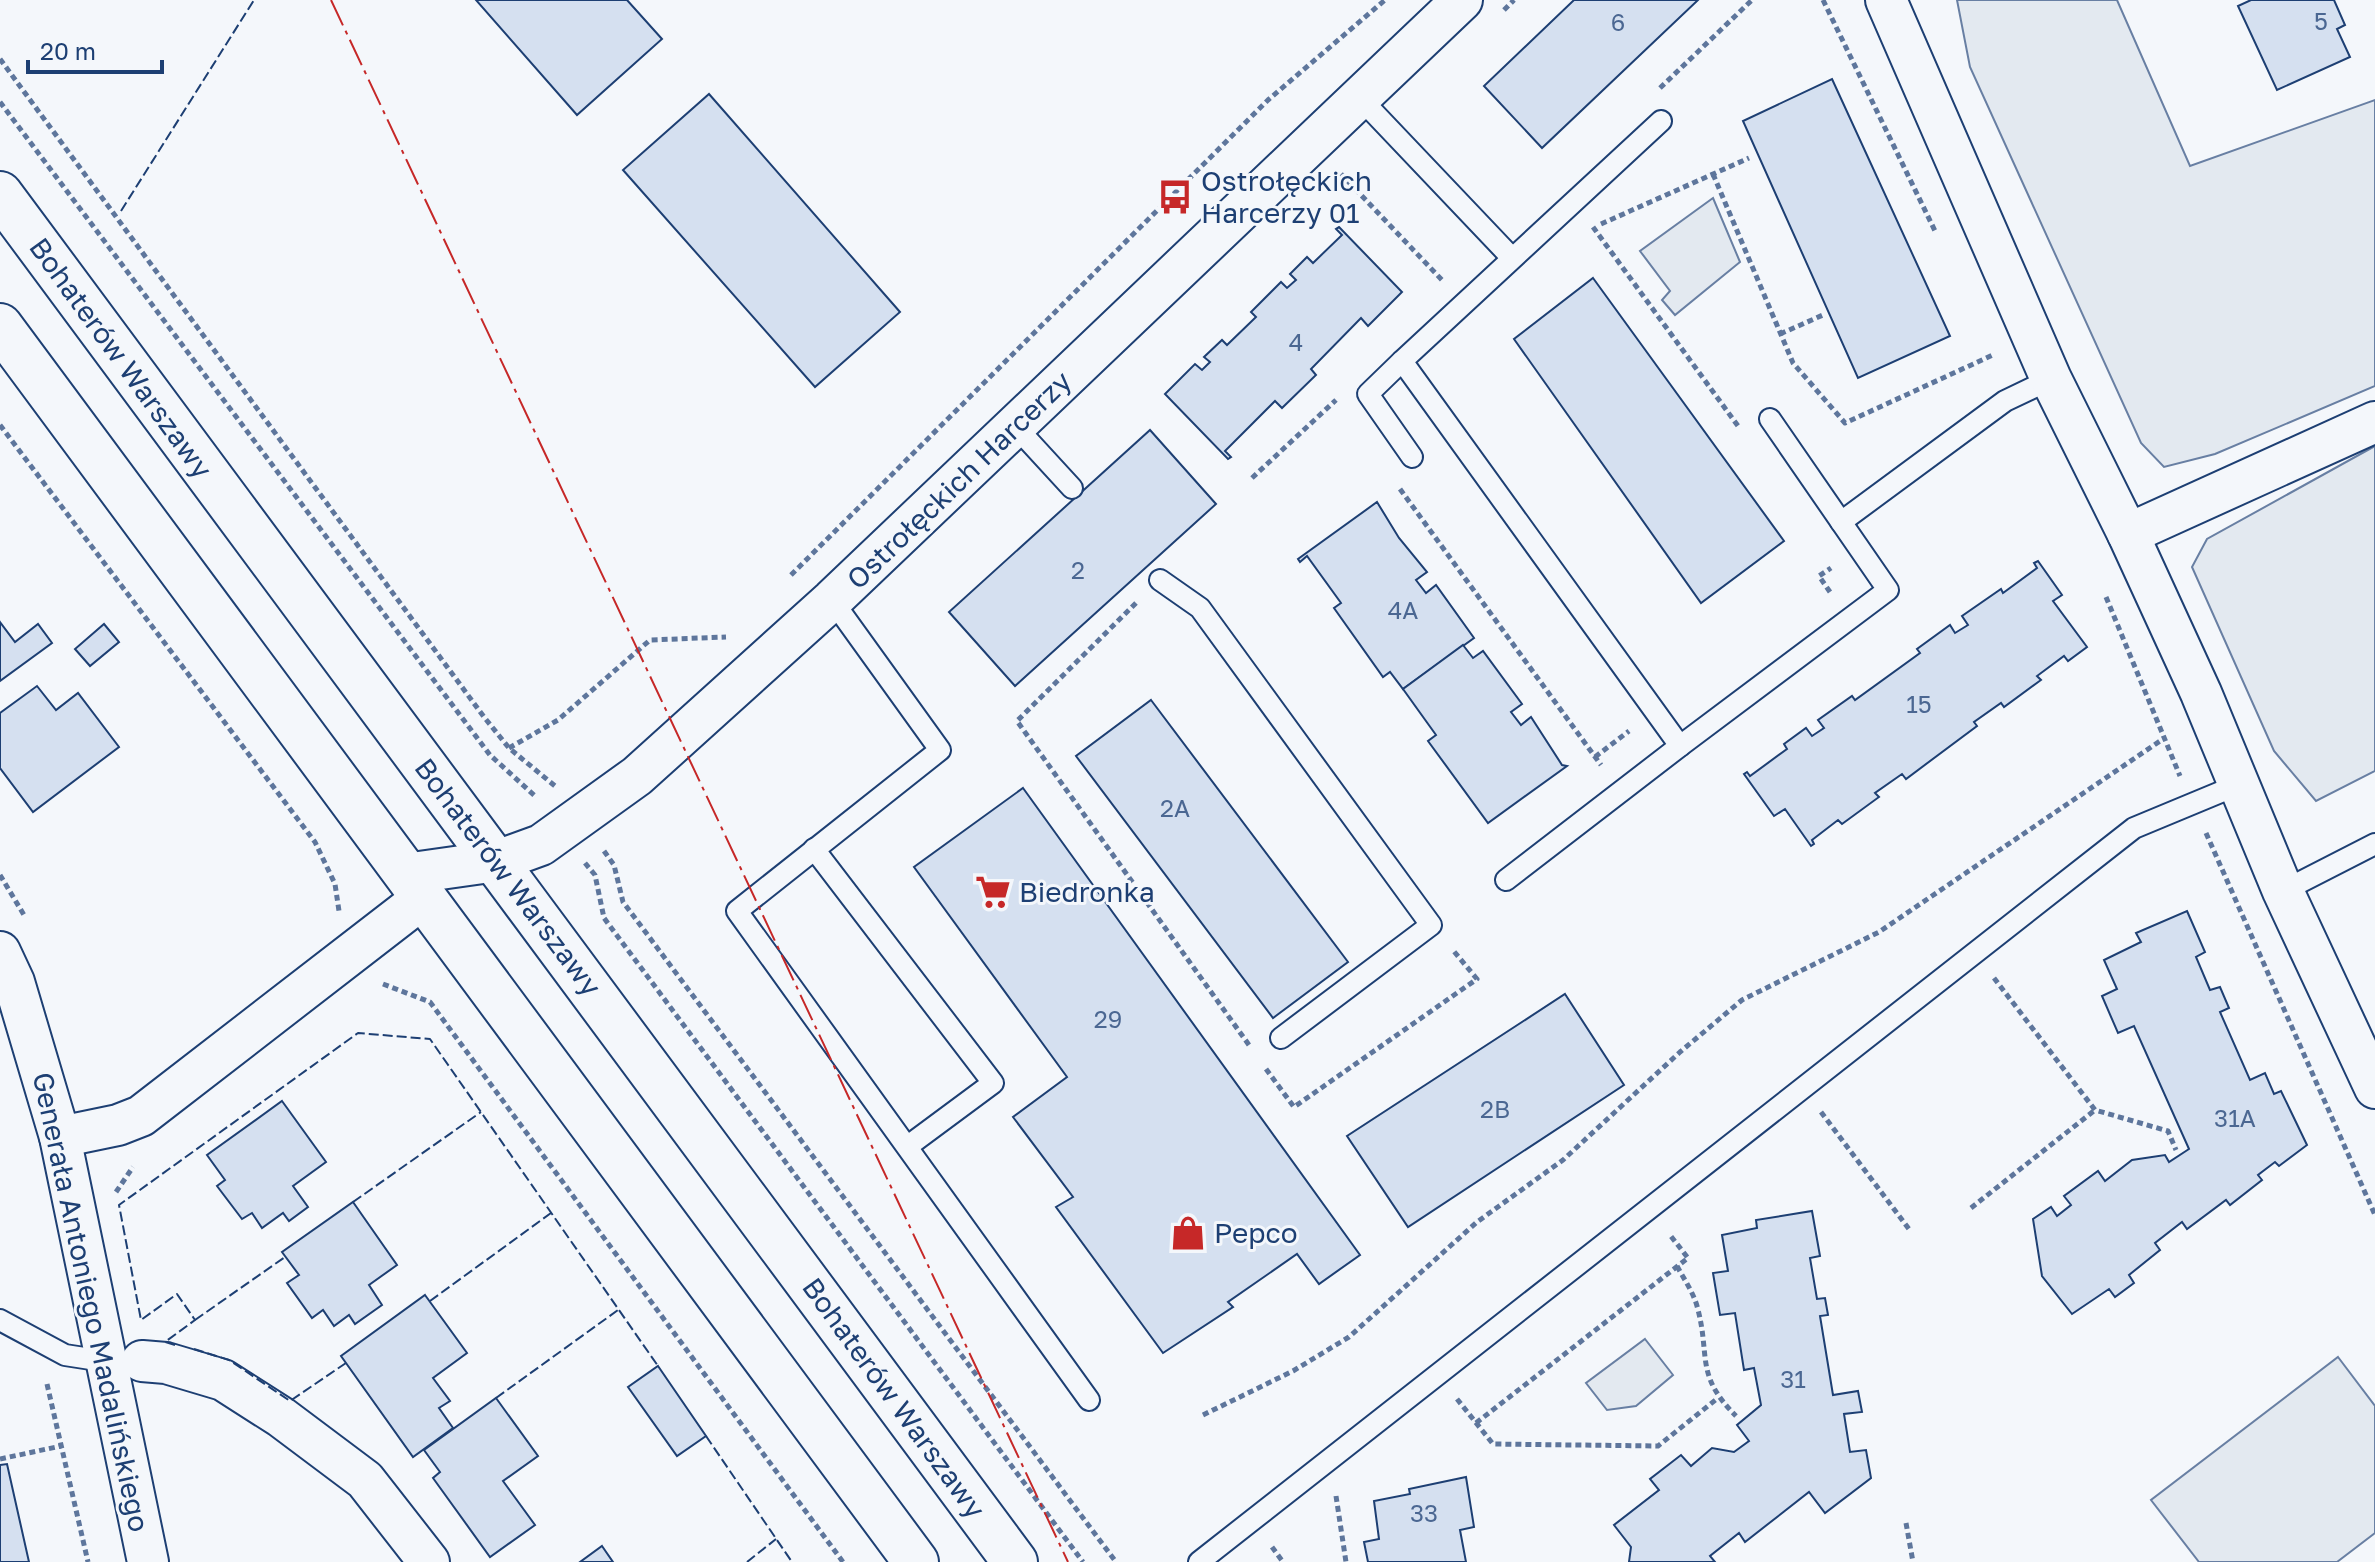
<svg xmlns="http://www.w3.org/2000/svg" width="2375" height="1562" font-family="'Golos Text',sans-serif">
<rect width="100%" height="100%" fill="#f4f7fb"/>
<g fill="#e3e9f0" stroke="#687fa3" stroke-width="2">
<polygon points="1957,0 2117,0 2190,166 2375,100 2375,386 2215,454 2164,467 2141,443 1970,67"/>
<polygon points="1713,198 1740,262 1675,315 1662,300 1670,291 1640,251"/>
<polygon points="2375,446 2375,771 2316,801 2274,751 2192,567 2207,539"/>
<polygon points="1645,1339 1673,1375 1636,1406 1607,1410 1586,1383"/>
<polygon points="2338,1357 2375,1406 2375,1533 2337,1562 2199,1562 2151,1500"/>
</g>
<g fill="#d5e0f0" stroke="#1d3f73" stroke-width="2">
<polygon points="476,0 627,0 662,39 577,115"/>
<polygon points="1574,0 1698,0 1542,148 1484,86"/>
<polygon points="2251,0 2334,0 2345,25 2337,29 2350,57 2277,90 2238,6"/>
<polygon points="1832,79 1950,336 1858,378 1743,121"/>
<polygon points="709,94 900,312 815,387 623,170"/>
<polygon points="1339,227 1402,292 1368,326 1361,318 1311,369 1316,375 1282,408 1275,401 1225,451 1231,457 1228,459 1165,394 1195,364 1202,370 1210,362 1204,357 1222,340 1227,345 1256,317 1251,312 1281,282 1287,288 1296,280 1290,274 1307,257 1313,263 1342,235 1336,229"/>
<polygon points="1593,278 1784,541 1701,603 1514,339"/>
<polygon points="1150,430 1216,504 1015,686 949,612"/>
<polygon points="1377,502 1399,538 1427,572 1416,580 1426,593 1436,585 1474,638 1403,689 1390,672 1383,677 1334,608 1341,603 1307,556 1300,562 1298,559"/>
<polygon points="2038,561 2062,595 2053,601 2087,647 2068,661 2064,656 2037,676 2041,680 2004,707 2001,703 1974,722 1977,726 1906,779 1902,774 1875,793 1879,797 1842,824 1838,820 1812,840 1814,844 1811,846 1785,809 1774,816 1744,774 1747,772 1750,776 1787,749 1784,744 1806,728 1812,736 1824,728 1818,720 1852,696 1855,700 1920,653 1917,649 1950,625 1955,633 1968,625 1962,616 2001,589 2003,593 2037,568 2034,563"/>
<polygon points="0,622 15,642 38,624 52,643 0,681"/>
<polygon points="104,624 119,642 90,666 75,649"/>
<polygon points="1463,645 1473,658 1483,651 1522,704 1511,712 1521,725 1531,717 1562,765 1567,766 1488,823 1428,741 1436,735 1403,689"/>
<polygon points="37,686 56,710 78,693 119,747 33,812 0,768 0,713"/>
<polygon points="1151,700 1348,962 1273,1018 1076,756"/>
<polygon points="1023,788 1360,1255 1319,1284 1297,1254 1228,1302 1233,1307 1163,1353 1056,1207 1073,1197 1013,1117 1067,1077 914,867"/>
<polygon points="2187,911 2205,952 2196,957 2210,990 2220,987 2229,1008 2220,1012 2250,1080 2265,1073 2274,1094 2281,1091 2307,1145 2279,1166 2275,1162 2258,1175 2262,1180 2230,1205 2226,1200 2187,1229 2182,1222 2155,1243 2160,1250 2129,1275 2134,1283 2115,1297 2109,1289 2072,1314 2042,1276 2033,1219 2051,1207 2057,1216 2071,1205 2064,1196 2098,1171 2105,1181 2132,1160 2165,1155 2169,1162 2189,1149 2134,1026 2118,1033 2102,996 2117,989 2104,960 2141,942 2136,933"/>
<polygon points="1565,994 1624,1085 1408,1227 1347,1136"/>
<polygon points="282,1101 326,1162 293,1186 308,1207 289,1221 283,1213 262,1228 252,1213 242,1219 217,1186 225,1180 207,1155"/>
<polygon points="353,1202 397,1265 369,1285 382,1305 355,1324 349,1315 334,1326 323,1310 312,1318 287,1283 299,1275 282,1252"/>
<polygon points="1812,1211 1820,1256 1810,1258 1817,1299 1825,1298 1828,1315 1820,1316 1833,1395 1858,1391 1862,1412 1844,1414 1850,1452 1866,1450 1871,1478 1825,1513 1809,1492 1745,1542 1739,1533 1710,1556 1715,1562 1629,1562 1631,1547 1614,1525 1659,1490 1650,1479 1681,1455 1691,1466 1712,1448 1734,1452 1749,1441 1737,1425 1761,1405 1754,1368 1744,1370 1735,1313 1720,1315 1713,1273 1728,1271 1722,1235 1757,1228 1756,1220"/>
<polygon points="425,1295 467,1353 433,1378 450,1401 439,1408 453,1428 413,1457 341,1356"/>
<polygon points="658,1366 706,1436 677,1456 628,1387"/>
<polygon points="496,1398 538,1456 503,1481 535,1525 490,1557 433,1478 440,1472 424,1450"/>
<polygon points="7,1464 29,1562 0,1562 0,1465"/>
<polygon points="1466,1477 1474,1527 1460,1530 1466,1562 1368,1562 1364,1542 1379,1539 1374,1501 1410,1494 1409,1489"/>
<polygon points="602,1546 613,1562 580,1562"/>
</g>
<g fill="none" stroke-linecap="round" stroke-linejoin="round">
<g stroke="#1d3f73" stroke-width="24">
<g id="service">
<polyline points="1358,96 1511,257"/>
<polyline points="1402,361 1368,394 1412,457"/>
<polyline points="1016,427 1072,488"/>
<polyline points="1841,522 2005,401 2051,379"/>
<polyline points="1160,580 1200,608 1431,925 1281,1038"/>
<polyline points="832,600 940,750 737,911 1089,1400"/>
<polyline points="1680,746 1888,590 1770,419"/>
<polyline points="814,849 993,1083 908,1146"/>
<polyline points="1506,880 1680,746 1402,361 1661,121"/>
<polyline points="2283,891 2375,844"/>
<polyline points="0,1320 65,1355 110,1362"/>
<polyline points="1199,1562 2134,828 2240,784"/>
</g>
</g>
<g stroke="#1d3f73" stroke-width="44">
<g id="minor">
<polyline points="1886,0 2051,379 2128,534 2201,693 2283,891 2375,1088"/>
<polyline points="2128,534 2375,422"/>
<polyline points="405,874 497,861 541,845 637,776 832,600 1462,0"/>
<polyline points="0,952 14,982 60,1137 148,1562"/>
<polyline points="60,1137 118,1125 141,1116 423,898"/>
<polyline points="142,1361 166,1363 223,1380 281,1417 365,1480 429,1562"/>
</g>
</g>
<g stroke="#1d3f73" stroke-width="48">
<g id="secondary">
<polyline points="0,194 1015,1562"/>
<polyline points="0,326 916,1562"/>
</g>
</g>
<g stroke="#5e769c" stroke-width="5" stroke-dasharray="6 4" stroke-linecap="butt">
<polyline points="1823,0 1936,233"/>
<polyline points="1504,10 1514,0"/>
<polyline points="0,59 484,717 509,748 555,786"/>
<polyline points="1660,88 1752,0"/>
<polyline points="0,102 490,755 536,797"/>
<polyline points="1341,174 1442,280"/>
<polyline points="1713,174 1793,363 1845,423 1995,354"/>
<polyline points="1601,224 1749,158"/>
<polyline points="1593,227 1738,426"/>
<polyline points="1780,334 1823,315"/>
<polyline points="0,425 315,842 335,884 339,911"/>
<polyline points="1252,478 1336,400"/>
<polyline points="1400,489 1601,765"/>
<polyline points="791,575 1268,100 1385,0"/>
<polyline points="1830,592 1819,576 1831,568"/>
<polyline points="2106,597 2180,776"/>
<polyline points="1136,603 1017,721 1249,1045"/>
<polyline points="509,748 558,720 650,640 726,637"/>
<polyline points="1595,757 1629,731"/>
<polyline points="2206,833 2375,1215"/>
<polyline points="604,851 614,865 623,902 1116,1562"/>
<polyline points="585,863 595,875 604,918 1083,1562"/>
<polyline points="0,875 24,915"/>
<polyline points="1994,978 2095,1110 2168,1131 2176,1150"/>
<polyline points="383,984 430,1002 843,1562"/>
<polyline points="1266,1069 1294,1107 1477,979 1452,949"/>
<polyline points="1821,1112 1909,1229"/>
<polyline points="116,1192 133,1167"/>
<polyline points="1971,1208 2095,1110"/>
<path d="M1677 1266C1684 1279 1693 1292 1697 1306 1711 1356 1694 1374 1736 1416"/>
<polyline points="47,1384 88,1562"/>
<polyline points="1457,1399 1493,1444 1658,1446 1718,1398"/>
<polyline points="1203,1415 1293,1371 1349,1337 1477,1222 1563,1160 1680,1052 1742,1000 1879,932 2163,739"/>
<polyline points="1476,1423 1688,1258 1670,1235"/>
<polyline points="0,1459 61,1446"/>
<polyline points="1336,1496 1346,1562"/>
<polyline points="1906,1523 1913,1562"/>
<polyline points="1272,1547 1283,1562"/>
</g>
<use href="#service" stroke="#f4f7fb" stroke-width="20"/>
<use href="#minor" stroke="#f4f7fb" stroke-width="40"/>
<use href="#secondary" stroke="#f4f7fb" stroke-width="44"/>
<g stroke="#1d3f73" stroke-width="2" stroke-dasharray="10 4" stroke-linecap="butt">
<polyline points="121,211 254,0"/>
<polyline points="353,1202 481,1112"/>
<polyline points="430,1301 551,1213"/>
<polyline points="195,1320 285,1257"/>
<polyline points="175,1345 165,1342 195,1320 177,1294 141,1320 119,1205 358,1033 430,1039 658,1366"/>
<polyline points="194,1349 229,1360 290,1401 346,1363"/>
<polyline points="496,1398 618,1310"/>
<polyline points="706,1436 792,1562"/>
<polyline points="747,1562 776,1539"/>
</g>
<polyline stroke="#c62828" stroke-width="2" stroke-dasharray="28 6 4 6" stroke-linecap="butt" points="331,0 1068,1562"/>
</g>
<defs>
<g id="bus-bare" transform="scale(2.76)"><path d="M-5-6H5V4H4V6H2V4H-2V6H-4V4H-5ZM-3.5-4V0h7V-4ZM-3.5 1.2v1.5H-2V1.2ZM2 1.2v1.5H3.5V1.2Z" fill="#c62828" stroke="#f4f7fb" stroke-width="2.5" paint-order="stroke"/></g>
<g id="supermarket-bare" transform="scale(2.76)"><path d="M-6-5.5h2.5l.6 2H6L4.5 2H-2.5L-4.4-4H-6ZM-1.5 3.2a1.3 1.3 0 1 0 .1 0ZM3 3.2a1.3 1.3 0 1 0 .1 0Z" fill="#c62828" stroke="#f4f7fb" stroke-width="2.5" paint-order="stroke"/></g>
<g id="shop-bare" transform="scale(2.76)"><path d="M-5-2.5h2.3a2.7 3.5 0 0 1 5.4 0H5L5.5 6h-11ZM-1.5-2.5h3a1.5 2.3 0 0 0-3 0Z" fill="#c62828" stroke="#f4f7fb" stroke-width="2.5" paint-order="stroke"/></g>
</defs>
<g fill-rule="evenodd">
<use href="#bus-bare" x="1175" y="197"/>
<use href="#supermarket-bare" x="993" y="892"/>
<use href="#shop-bare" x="1188" y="1233"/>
</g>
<g text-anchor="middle" stroke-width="6" stroke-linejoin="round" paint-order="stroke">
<g font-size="24" fill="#4b6792">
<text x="2321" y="30">5</text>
<text x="1618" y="31">6</text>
<text x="1296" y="351">4</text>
<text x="1078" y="579">2</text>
<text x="1403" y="619">4A</text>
<text x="1919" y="713">15</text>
<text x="1175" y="817">2A</text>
<text x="1108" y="1028">29</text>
<text x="1495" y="1118">2B</text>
<text x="2235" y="1127">31A</text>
<text x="1793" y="1388">31</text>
<text x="1424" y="1522">33</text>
</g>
<g font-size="28" fill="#1d3f73" stroke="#f4f7fb" text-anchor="start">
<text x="1201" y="191">Ostrołęckich<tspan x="1201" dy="32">Harcerzy 01</tspan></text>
<text x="1019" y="902">Biedronka</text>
<text x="1214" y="1243">Pepco</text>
</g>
<g font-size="28" fill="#1d3f73" stroke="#f4f7fb">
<text transform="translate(121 358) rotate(54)" y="10">Bohaterów Warszawy</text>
<text transform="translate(959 480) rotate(-44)" y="10">Ostrołęckich Harcerzy</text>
<text transform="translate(508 877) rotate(53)" y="10">Bohaterów Warszawy</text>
<text transform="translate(91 1302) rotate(78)" y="10">Generała Antoniego Madalińskiego</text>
<text transform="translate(894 1398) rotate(54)" y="10">Bohaterów Warszawy</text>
</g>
</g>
<path d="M28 60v12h134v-12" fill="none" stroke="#1d3f73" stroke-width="4"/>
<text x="40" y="60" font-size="24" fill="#1d3f73" stroke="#f4f7fb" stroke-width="6" paint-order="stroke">20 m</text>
</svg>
